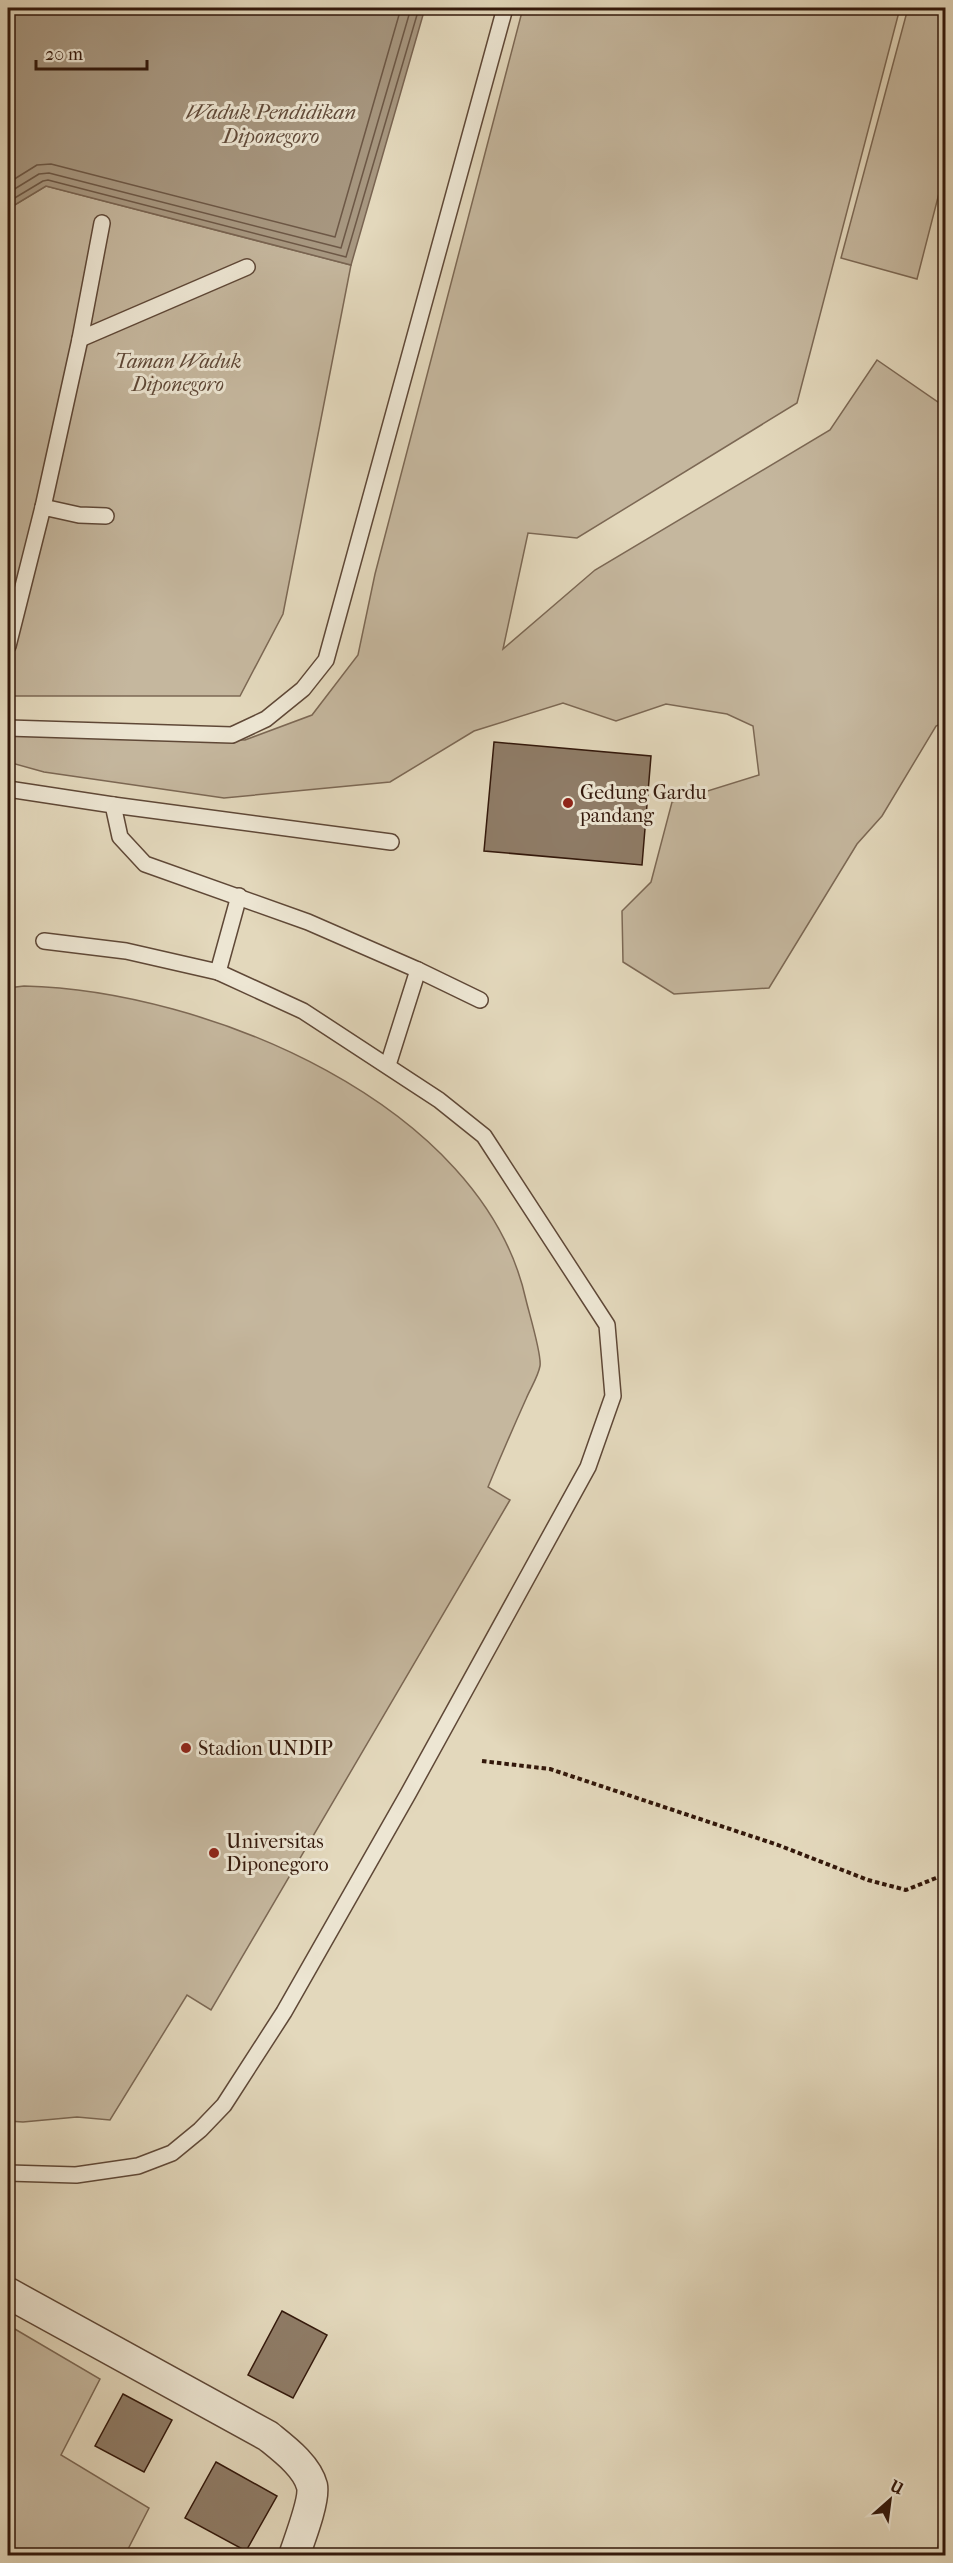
<svg xmlns="http://www.w3.org/2000/svg" width="953" height="2563" font-family="'IM FELL French Canon',serif">
<rect width="100%" height="100%" fill="#e3d8bc"/>
<filter id="stains"><feTurbulence type="fractalNoise" baseFrequency=".00333" numOctaves="4"/><feColorMatrix values="0 0 0 0 .2 0 0 0 0 .09 0 0 0 0 .02 0 0 0 .5 -.17"/></filter>
<radialGradient id="worn" r=".72"><stop offset=".6" stop-color="#630" stop-opacity="0"/><stop offset="1" stop-color="#630" stop-opacity=".3"/></radialGradient>
<g fill="#c5b79e" stroke="#7c6854" stroke-width="1.5">
<polygon points="523,8 900,8 797,403 577,538 528,533 503,649 595,570 830,430 877,360 945,407 945,722 936,726 882,816 857,844 769,988 674,994 623,962 622,911 651,882 672,802 759,775 753,726 727,714 666,704 616,721 563,703 474,731 390,782 224,798 44,772 8,762 8,734 245,740 312,715 358,655 375,574"/>
<polygon points="908,8 946,8 945,170 917,279 841,258"/>
<polygon points="46,186 351,265 283,614 240,696 8,696 8,209"/>
<path d="M24 986C205 990 483 1103 526 1300 529 1313 542 1355 540 1366 538 1377 530 1389 526 1399 513 1428 500 1458 488 1487L510 1500 211 2010 187 1995 110 2120 77 2117 23 2122 8 2121V988Z"/>
<polygon points="8,2325 100,2379 61,2455 149,2508 125,2555 8,2555"/>
</g>
<polygon fill="#a79780" stroke="#796451" stroke-width="1.5" points="8,8 425,8 351,265 46,186 8,209"/>
<g fill="none" stroke-linecap="round" stroke-linejoin="round">
<g stroke="#6d5846" stroke-width="1.5">
<polyline points="8,183 37,165 51,164 335,237 401,8"/>
<polyline points="8,193 39,174 49,173 341,248 411,8"/>
<polyline points="8,202 43,181 48,180 346,257 419,8"/>
</g>
<polyline stroke="#796451" stroke-width="10" points="941,2556 946,2521"/>
</g>
<g fill="#8f7c67" stroke="#33180b" stroke-width="1.5">
<polygon points="494,742 651,756 642,865 484,851"/>
<polygon points="282,2311 327,2335 293,2398 248,2375"/>
<polygon points="123,2394 172,2420 144,2472 95,2446"/>
<polygon points="216,2462 277,2496 246,2551 185,2518"/>
</g>
<g fill="none" stroke-linecap="round" stroke-linejoin="round">
<g stroke="#5f4837" stroke-width="18">
<g id="service">
<polyline points="80,339 247,267"/>
<polyline points="43,507 80,339 102,223"/>
<polyline points="8,646 43,507 79,515 106,516"/>
<polyline points="8,728 232,735 266,719 303,689 326,660 505,8"/>
<polyline points="8,789 113,805 120,837 145,864 308,922 418,970 480,1000"/>
<polyline points="113,805 391,842"/>
<polyline points="218,972 239,896"/>
<polyline points="388,1065 418,970"/>
<polyline points="8,2173 76,2175 138,2166 172,2153 200,2130 224,2105 284,2012 408,1794 588,1467 613,1396 607,1325 484,1136 439,1100 303,1011 218,972 126,951 44,941"/>
</g>
</g>
<g stroke="#5f4837" stroke-width="33">
<path id="minor" d="M8 2293 268 2436C284 2449 307 2466 312 2486 315 2500 299 2541 294 2556"/>
</g>
<polyline stroke="#33180b" stroke-width="4" stroke-dasharray="4.5 3" stroke-linecap="butt" points="482,1761 550,1769 778,1845 868,1880 906,1890 946,1874"/>
<use href="#service" stroke="#ede6d3" stroke-width="15"/>
<use href="#minor" stroke="#ede6d3" stroke-width="30"/>
</g>
<g fill="#8f2418" stroke="#ede6d3" stroke-width="2">
<circle cx="568" cy="803" r="6"/>
<circle cx="186" cy="1748" r="6"/>
<circle cx="214" cy="1853" r="6"/>
</g>
<g text-anchor="middle" stroke-width="6" stroke-linejoin="round" paint-order="stroke">
<g font-size="20" font-style="italic" fill="#5f4837" stroke="#ede6d3">
<text x="178" y="368">Taman Waduk<tspan x="178" dy="23">Diponegoro</tspan></text>
</g>
<g font-size="20" fill="#33180b" stroke="#ede6d3" text-anchor="start">
<text x="580" y="799">Gedung Gardu<tspan x="580" dy="23">pandang</tspan></text>
<text x="198" y="1755">Stadion UNDIP</text>
<text x="226" y="1848">Universitas<tspan x="226" dy="23">Diponegoro</tspan></text>
</g>
<g font-size="21" font-style="italic" fill="#614b3a" stroke="#ede6d3">
<text x="271" y="119">Waduk Pendidikan<tspan x="271" dy="24">Diponegoro</tspan></text>
</g>
</g>
<rect width="953" height="2563" fill="none" stroke="#e3d8bc" stroke-width="30"/>
<rect x="9" y="9" width="935" height="2545" fill="none" stroke="#33180b" stroke-width="3"/>
<rect x="15" y="15" width="923" height="2533" fill="none" stroke="#33180b" stroke-width="1.5"/>
<g transform="translate(890 2500) rotate(28)" stroke="#ede6d3" stroke-width="4.5" paint-order="stroke">
<path d="M0-4.5L10 22L0 15L-10 22Z" fill="#33180b"/>
<text y="-9" font-size="16" font-weight="bold" text-anchor="middle" fill="#33180b">U</text>
</g>
<path d="M36 60v9h111v-9" fill="none" stroke="#33180b" stroke-width="3"/>
<text x="45" y="60" font-size="18" fill="#33180b" stroke="#ede6d3" stroke-width="4.5" paint-order="stroke">20 m</text>
<rect width="100%" height="100%" filter="url(#stains)"/>
<rect width="100%" height="100%" fill="url(#worn)"/>
</svg>
